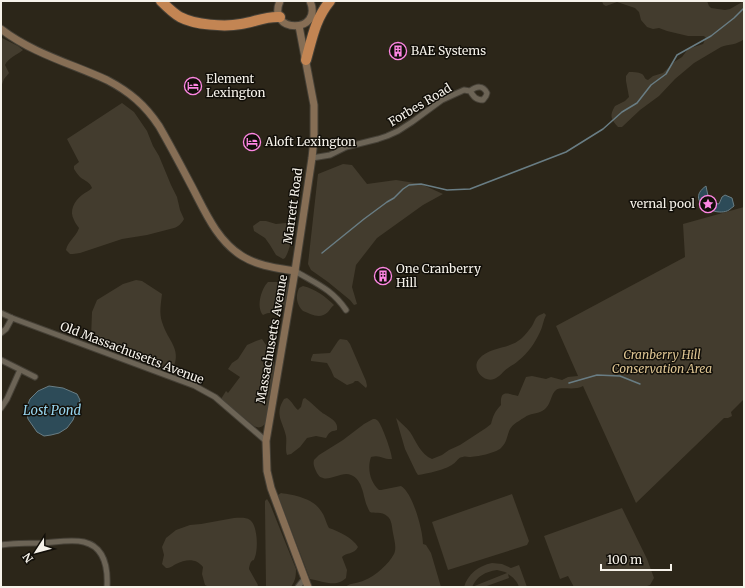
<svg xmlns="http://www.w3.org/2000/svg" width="745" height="588" font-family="Merriweather,serif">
<rect width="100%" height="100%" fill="#2c2619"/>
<g fill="#433c2e" fill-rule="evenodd">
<path d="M602 1H707L709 6 711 8 725 10 730 9 744 1V39C737 45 729 44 721 47L694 63 675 79 659 96 640 110 622 127H618C611 119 609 116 615 106L625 101 629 97 626 81V76L629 72C633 72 638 72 642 74 645 76 644 79 648 80L653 76 663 73 674 62 682 57 688 49 703 44 706 38 704 36H688L667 31 659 28 653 29 647 27 641 20 639 12 635 8 617 2 606 6 604 5 603 4Z"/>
<path d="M1 38H2L18 46 23 50C17 55 8 58 5 65L9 73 4 79 1 87Z"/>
<path d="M122 103 134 112 147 131 153 146 159 156 171 185 177 197 180 210 184 219C182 223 178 227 174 228L147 235 122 239 80 253 73 254H70L66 250C68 241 76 237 79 228 77 225 75 223 74 220 69 211 74 201 82 195 86 192 89 191 92 188 90 182 85 181 80 177 78 175 76 172 74 169V166L79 162 67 139Z"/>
<polygon points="343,164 352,165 367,184 396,180 421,184 443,194 423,205 377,238 356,265 352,287 357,304 354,305 350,300 328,282 311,270 308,264 318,174"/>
<path d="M744 207V399L731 412 732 416 728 418H724L636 503 583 386C575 391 561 386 556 390 551 394 551 403 546 408 541 413 535 413 529 415 526 416 522 419 519 421 504 429 511 438 501 448 496 453 476 457 469 457 467 457 465 456 463 457 458 457 457 462 453 464 448 469 426 474 418 475L416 472 405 449 396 418C400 422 406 427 410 432 416 441 421 455 432 459L442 455 449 450 460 445 486 428 491 424C493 416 495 411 501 405 500 390 506 393 518 396L526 377 532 376 546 379 551 377 562 380 568 377 578 376 556 326 685 257 683 224Z"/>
<path d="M260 221H266L276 224 286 223 291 225C293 235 290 250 285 258L283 259 276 255 270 245 265 238 254 231 253 226Z"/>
<path d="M136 280 142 281 162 294C161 303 159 313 162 322 168 342 184 350 171 372L87 342 91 338 92 312 97 300 123 284Z"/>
<path d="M268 282H288L290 285C289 292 286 310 279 312 274 315 271 311 263 315 256 307 261 289 268 282Z"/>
<path d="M303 286C315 289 325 296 334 305 331 307 330 310 328 312 320 320 311 314 303 311 297 305 295 297 299 288Z"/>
<path d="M544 313 546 315C543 321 543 326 540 332 535 343 528 353 518 361 515 364 512 365 508 368 503 371 500 377 494 379 483 383 471 368 479 359 490 346 509 350 522 338 525 335 529 330 532 326 534 323 535 318 538 316 539 315 543 314 544 313Z"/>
<path d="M262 339 270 351 274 359V378L266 423C262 427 260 429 254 426L221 399 226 391 228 393 240 377 228 369 232 363 238 359 247 345 256 341Z"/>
<polygon points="340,339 347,340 350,344 366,381 367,386 366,388 358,381 355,381 353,383 347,385 334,377 331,370 327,363 311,361 311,359 313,354 330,353 338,341"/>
<path d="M287 398C292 401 294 407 298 410L301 407 303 399 305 398C311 402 315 407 320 411 327 417 339 420 337 430 330 432 330 431 326 438L316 436 307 438 300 447 291 454 287 455C285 449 287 443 286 436 283 421 274 415 284 399Z"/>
<path d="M373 419H375C376 419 377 420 378 421 382 425 392 453 392 459 384 460 380 454 371 457 367 468 370 482 379 490H381L401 486C413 493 423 531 423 544L426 545 431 553 441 587H345C352 582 357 584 365 580 375 576 389 564 394 554 397 548 394 539 393 533 392 528 392 519 387 516 382 511 373 514 370 512 369 511 368 508 367 506 363 496 363 480 351 475 340 470 323 488 316 471 314 467 313 464 314 460L319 455 343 440 364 424Z"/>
<path d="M281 493C294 495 313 498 321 511 325 516 326 523 329 528 338 531 353 538 358 547 354 555 346 552 342 557L347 570 346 578C345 579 341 582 340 582 332 586 318 580 310 579L278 495Z"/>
<polygon points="512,494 529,541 527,545 448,570 432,522"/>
<path d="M267 499 270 504 296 569C296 577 295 581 291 587H266L265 507V501Z"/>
<polygon points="622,508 647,559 654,578 650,585 644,587 574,587 568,576 560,579 544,536"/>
<path d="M234 518C239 518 246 517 250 520 258 526 258 549 255 557 253 563 254 558 251 562 250 563 249 568 249 569L258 585 257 587H209L205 585 202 574 203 567C196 558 186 559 176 564 172 566 171 568 166 568L162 564 164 555 162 547 166 538 176 530 190 525 201 524Z"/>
<path d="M492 563 502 564 511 568 519 565 527 587H519C517 581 513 577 508 574L509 578 484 587H464C468 574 478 566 492 563ZM497 570 505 572 507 573 472 587C477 576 485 572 497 570Z"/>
</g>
<g fill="#2d4b58" stroke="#697d84">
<path d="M706 186 708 196 711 202 719 204 722 197 725 195 732 198 734 206C732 207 731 209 729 210 716 218 684 201 706 186Z"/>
<polygon points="49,386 63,388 77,394 80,400 73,420 67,428 59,433 51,435 44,436 37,432 28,419 26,409 30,399 38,391"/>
</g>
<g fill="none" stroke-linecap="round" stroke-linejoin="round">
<g stroke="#697d84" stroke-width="1.5">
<polyline points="322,253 364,219 387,202 394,198 403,189 409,185 421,184 447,190 470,189 566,152 603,129 622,112 637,103 651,85 666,74 677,55 711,36 734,18 744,8"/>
<polyline points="569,383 597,375 620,376 640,384"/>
</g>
<g stroke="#464137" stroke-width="7">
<g id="minor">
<path d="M312 158 330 155 346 147 378 139 387 136 398 131 412 122 442 100 464 90 470 91C474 97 476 100 483 100L486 96 487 93C483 85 477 86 470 91"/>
<path d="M295 271C315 283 332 289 346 310"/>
<polyline points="1,313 12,318 195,386 215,397 266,441"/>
<polyline points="1,333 6,329 12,318"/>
<polyline points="1,360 35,377"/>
<polyline points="1,408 7,399 20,370"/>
<path d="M1 545C15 543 30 543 44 543 57 542 72 539 84 542 105 547 108 569 107 587"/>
<polyline points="298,587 305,578"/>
</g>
</g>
<g stroke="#464137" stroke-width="9">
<g id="secondary">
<path d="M280 1C266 34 324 34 310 1"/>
<polyline points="299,26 314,105 314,139 312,158 295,271 266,441 267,471 271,488 308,587"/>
<path d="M1 29C32 53 72 64 107 80 130 92 145 105 159 126 170 145 180 164 190 183 204 209 216 240 242 256 258 266 277 268 295 271"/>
</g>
</g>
<g stroke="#464137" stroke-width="12">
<g id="motorway">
<path d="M161 1C167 7 173 13 180 17 195 25 225 27 241 24 255 22 265 16 280 17"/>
<path d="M306 60C312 39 315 19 330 1"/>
</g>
</g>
<use href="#minor" stroke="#6c6456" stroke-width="5"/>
<use href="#secondary" stroke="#866e55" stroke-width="7"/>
<use href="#motorway" stroke="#c38553" stroke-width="10"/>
</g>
<defs>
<g id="building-ring" transform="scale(0.9)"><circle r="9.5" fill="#120f09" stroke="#fd86e2" stroke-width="1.5"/><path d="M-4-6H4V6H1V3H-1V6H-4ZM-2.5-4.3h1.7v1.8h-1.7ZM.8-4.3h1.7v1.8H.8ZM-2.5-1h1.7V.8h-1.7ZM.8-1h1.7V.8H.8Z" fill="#fd86e2"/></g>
<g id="hotel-ring" transform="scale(0.9)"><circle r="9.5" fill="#120f09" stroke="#fd86e2" stroke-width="1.5"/><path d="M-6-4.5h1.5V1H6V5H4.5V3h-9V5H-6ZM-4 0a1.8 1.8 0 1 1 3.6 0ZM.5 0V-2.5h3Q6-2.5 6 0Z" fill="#fd86e2"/></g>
<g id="sight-ring" transform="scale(0.9)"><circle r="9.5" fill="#120f09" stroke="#fd86e2" stroke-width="1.5"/><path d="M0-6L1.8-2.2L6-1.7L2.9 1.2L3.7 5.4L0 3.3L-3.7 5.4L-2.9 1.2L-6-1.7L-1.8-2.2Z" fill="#fd86e2"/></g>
</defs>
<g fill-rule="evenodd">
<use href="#building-ring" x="398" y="51"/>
<use href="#hotel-ring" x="193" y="86"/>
<use href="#hotel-ring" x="252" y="142"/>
<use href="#sight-ring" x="708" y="204"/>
<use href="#building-ring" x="383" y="276"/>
</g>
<g text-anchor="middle" stroke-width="3" stroke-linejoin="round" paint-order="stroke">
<g font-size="12" fill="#f6f2ea" stroke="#120f09" text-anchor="start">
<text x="411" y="55">BAE Systems</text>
<text x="206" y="83">Element<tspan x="206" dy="14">Lexington</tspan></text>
<text x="265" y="146">Aloft Lexington</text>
<text x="695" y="208" text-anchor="end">vernal pool</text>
<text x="396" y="273">One Cranberry<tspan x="396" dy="14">Hill</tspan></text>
</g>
<g font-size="12" fill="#f6f2ea" stroke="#120f09">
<text transform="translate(420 105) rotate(-31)" y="4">Forbes Road</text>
<text transform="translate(293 206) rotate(-82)" y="4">Marrett Road</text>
<text transform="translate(272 339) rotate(-80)" y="4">Massachusetts Avenue</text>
<text transform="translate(132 353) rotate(21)" y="4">Old Massachusetts Avenue</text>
</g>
<g font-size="12" font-style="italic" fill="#dec593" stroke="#120f09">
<text x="662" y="359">Cranberry Hill<tspan x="662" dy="14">Conservation Area</tspan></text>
</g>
<g font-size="13" font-style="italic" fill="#97d4ee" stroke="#120f09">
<text x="52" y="415">Lost Pond</text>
</g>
</g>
<rect width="745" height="588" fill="none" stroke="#f6f2ea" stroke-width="4"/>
<g transform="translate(36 552) rotate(234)" stroke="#120f09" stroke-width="3" paint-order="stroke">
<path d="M0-3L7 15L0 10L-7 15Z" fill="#f6f2ea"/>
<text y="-6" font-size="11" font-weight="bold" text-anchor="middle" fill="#f6f2ea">N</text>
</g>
<path d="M601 564v6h70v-6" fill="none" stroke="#f6f2ea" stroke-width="2"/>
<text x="607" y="564" font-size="12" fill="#f6f2ea" stroke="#120f09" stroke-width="3" paint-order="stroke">100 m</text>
</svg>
